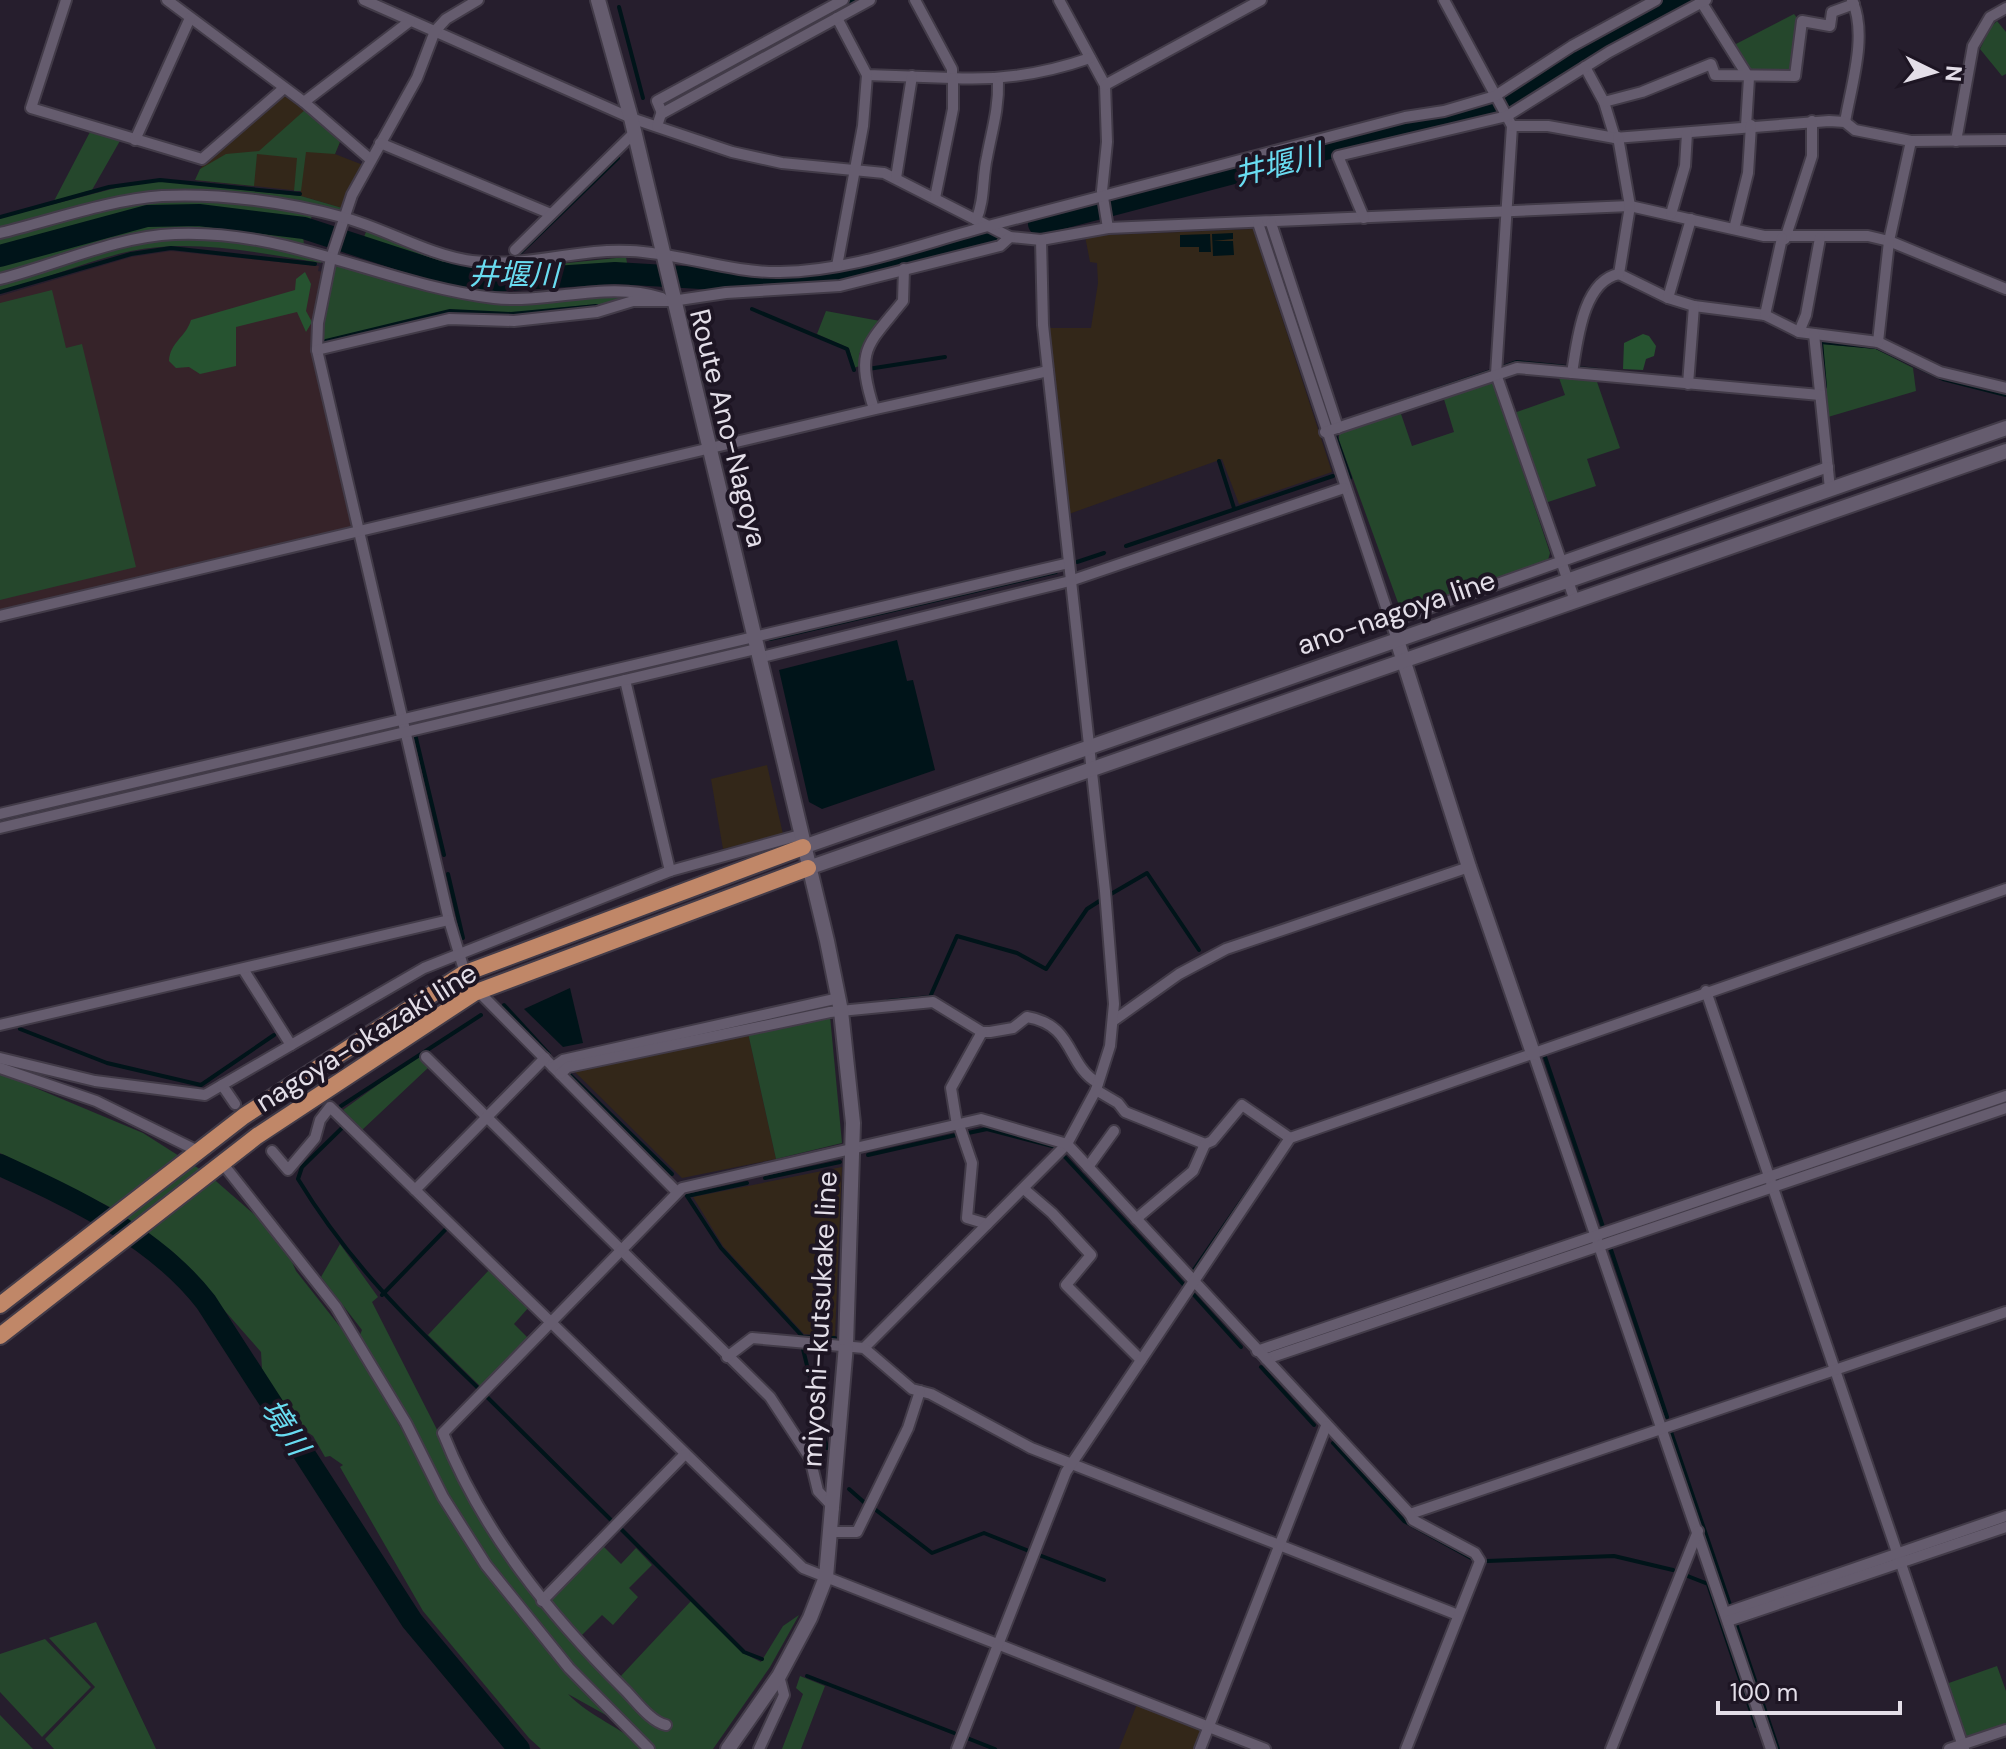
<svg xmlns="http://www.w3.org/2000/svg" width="2006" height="1749" font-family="'DM Sans','Noto Sans JP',sans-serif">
<rect width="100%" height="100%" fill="#261e2d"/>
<g fill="#332719">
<polygon points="283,95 342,137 335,154 363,165 342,208 301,196 301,191 195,180 203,164"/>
<polygon points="1253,229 1332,472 1239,504 1222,459 1069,514 1048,328 1091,328 1098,283 1097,263 1090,262 1085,236"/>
<polygon points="767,765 783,834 723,849 711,779"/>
<polygon points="748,1033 776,1159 682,1178 575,1072"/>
<polygon points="842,1167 835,1336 804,1334 723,1246 693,1197"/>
<polygon points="1137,1704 1203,1730 1198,1749 1119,1749"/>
</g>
<polygon fill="#362329" points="171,251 319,266 318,271 323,272 314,319 312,351 353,527 0,610 0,296 131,257"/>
<g fill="#25472c">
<polygon points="1794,14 1799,20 1792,74 1751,71 1734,45"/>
<polygon points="1997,21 2006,32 2006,74 2002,76 1980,49 1990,28"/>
<polygon points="306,109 342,137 335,154 306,152 301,191 294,191 297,158 257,154 254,186 195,180 200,169 226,154 259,151"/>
<polygon points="91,130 121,139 92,190 54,201"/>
<polygon points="160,181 301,196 342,208 341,211 322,209 190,193 0,230 0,218 135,183"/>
<polygon points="160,199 253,204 313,214 309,223 305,224 196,211 155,211 0,248 0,236 88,213"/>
<polygon points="197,220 303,234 304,246 282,239 179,230 0,275 0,263 143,221"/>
<path d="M367 229 481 265 528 267 626 257 628 269 518 279 515 271 514 278C470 278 400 265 363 240Z"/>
<path d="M211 238 281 245 322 259 321 263C260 253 192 238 131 251 86 261 44 280 0 291V282L128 243Z"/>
<path d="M336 263C389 278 443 299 498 302 547 305 594 291 645 297L619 299 598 309 597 304 511 313 450 310 320 341Z"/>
<polygon points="52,290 66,348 82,344 136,567 0,600 0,303"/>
<polygon points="826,311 880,321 859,354 859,366 854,368 849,348 817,334"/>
<polygon points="1823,344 1876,349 1913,368 1916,391 1828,417"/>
<polygon points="1558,375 1596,379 1620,448 1587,459 1596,486 1545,503 1514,413 1565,395"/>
<polygon points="1492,379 1550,553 1548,560 1401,611 1339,440 1339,433 1400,411 1412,446 1454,432 1443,396"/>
<polygon points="830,1016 842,1143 776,1159 748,1033"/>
<polygon points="419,1055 430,1066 362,1130 343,1110"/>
<path d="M0 1073 143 1133 209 1175 263 1222 286 1248 296 1271 352 1342 469 1548 564 1669 613 1719 568 1694C590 1717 621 1727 645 1749H541L529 1738 423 1611 340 1467 343 1465 330 1456 325 1457 313 1436 290 1420 262 1369 261 1352 173 1252 114 1209 0 1153Z"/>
<polygon points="340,1244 378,1297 372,1302 482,1518 540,1603 661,1721 619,1678 691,1601 743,1653 761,1662 783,1626 799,1615 770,1667 713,1749 654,1749 571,1665 486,1560 359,1337 362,1330 321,1277"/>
<polygon points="490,1269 529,1307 514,1324 530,1340 482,1388 428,1335"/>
<polygon points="602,1545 621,1564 636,1548 652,1565 629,1588 638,1597 613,1625 602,1615 578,1639 548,1598"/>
<polygon points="96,1622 156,1749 54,1749 45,1739 95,1687 49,1638"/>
<polygon points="45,1639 91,1687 42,1737 0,1692 0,1654"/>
<polygon points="1997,1666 2006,1691 2006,1727 1966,1738 1946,1684"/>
<polygon points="800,1676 825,1686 801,1749 782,1749 803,1694 796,1688"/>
<polygon points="0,1715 33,1749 0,1749"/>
</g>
<g fill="#265330">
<path d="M305 272 311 284 306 311 312 322 306 332 297 312 236 327V366L200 374 189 367 176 368 169 361C170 342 186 337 191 320L295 290 296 279Z"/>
<polygon points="1643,334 1649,336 1656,346 1654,356 1646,359 1643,370 1623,369 1624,343"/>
</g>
<g fill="#001419">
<polygon points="1233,233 1233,239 1213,241 1233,241 1234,255 1213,256 1212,234"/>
<polygon points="1210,234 1211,252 1199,252 1199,247 1180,247 1180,235"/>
<polygon points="897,640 907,681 913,680 935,770 822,809 809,802 779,670"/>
<polygon points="570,988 583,1043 563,1047 524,1009"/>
</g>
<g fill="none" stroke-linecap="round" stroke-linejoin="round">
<g stroke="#001419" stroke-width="4">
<polyline points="619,7 643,98"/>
<polyline points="668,101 855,0"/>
<polyline points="0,217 109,187 160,180 300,194"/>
<polyline points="1267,229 1330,422"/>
<polyline points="518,255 618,158"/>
<polyline points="515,282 516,271"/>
<polyline points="0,292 131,254 171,248 315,264"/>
<polyline points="752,309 847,349 854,370"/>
<polyline points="326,341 450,311 511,314 597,306"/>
<polyline points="1503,367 1517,362 1567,367"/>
<polyline points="1578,368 1598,370"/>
<polyline points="868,369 945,357"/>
<polyline points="1825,387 1821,342 1876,347 1943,379 2006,395"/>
<polyline points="1379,409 1491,371"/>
<polyline points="1335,435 1350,478"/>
<polyline points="1219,461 1234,508"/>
<polyline points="1126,546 1333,476"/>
<polyline points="1077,562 1104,553"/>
<polyline points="770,639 1056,572"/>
<polyline points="413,723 737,647"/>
<polyline points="415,734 444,855"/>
<polyline points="0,821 397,727"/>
<polyline points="448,874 463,938"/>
<polyline points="1111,894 1147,873 1199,950"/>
<polyline points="888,1001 930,997 957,936 1017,953 1046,969 1087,909 1101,900"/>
<polyline points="504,1005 549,1054"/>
<polyline points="734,1027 829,1006"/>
<polyline points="20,1029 107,1063 201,1085 274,1035"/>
<polyline points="1545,1057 1603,1227"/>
<polyline points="570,1075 672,1174"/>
<polyline points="341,1106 481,1015"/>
<path d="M344 1126 302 1167 298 1179C349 1263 408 1320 478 1388"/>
<polyline points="968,1133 987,1129 1056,1147"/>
<polyline points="868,1155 956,1135"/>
<polyline points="1065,1157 1184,1285"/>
<polyline points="765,1178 840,1162"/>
<polyline points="1776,1180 2006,1102"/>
<polyline points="747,1183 687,1196 721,1248 803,1337 835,1338"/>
<polyline points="1603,1239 1766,1184"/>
<polyline points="1610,1247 1667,1417"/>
<polyline points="1191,1274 1260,1174"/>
<polyline points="382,1295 446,1229"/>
<polyline points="1194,1295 1241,1347"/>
<polyline points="803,1349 827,1448"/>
<polyline points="1270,1352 1589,1244"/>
<polyline points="1261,1367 1314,1425"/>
<polyline points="484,1394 613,1522"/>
<polyline points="1671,1432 1730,1605"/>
<polyline points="1333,1443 1404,1521 1473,1559"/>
<polyline points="849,1489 866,1504"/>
<polyline points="872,1507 932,1553 984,1533 1029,1551"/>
<polyline points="619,1527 744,1652 762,1659"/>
<polyline points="1039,1555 1104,1580"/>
<polyline points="1487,1561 1614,1556 1673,1570"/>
<polyline points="1685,1575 1708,1584 1756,1726"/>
<polyline points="1736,1624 1778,1749"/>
<polyline points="807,1676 954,1733"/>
<polyline points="967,1738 995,1749"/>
</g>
<g stroke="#001419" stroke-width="22">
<polyline points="1039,224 1333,147 1475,116 1515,100 1609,38 1680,0"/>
<polyline points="0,256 147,216 199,215 304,228 439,272 491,281 615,273 767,282 846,275 988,238"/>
<path d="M0 1165C74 1199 155 1236 206 1302L412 1621 519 1749"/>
</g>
<g stroke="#423b48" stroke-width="14">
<g id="street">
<polyline points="66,0 31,108 202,159 283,89"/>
<polyline points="167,0 304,102 370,159"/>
<polyline points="364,0 631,118 732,152 782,163 884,173 1010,237 1041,240 1108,228 1630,206 1764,236 1868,236 1889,241 2006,289"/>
<polyline points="478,0 446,19 435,31 417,78 352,195 331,258 318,323 317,350 449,920 465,973 478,991 677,1192"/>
<polyline points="1059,0 1105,85 1107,142 1102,191 1108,228"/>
<polyline points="1444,0 1512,126 1496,374 1575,601"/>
<polyline points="1700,0 1749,78 1746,126"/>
<polyline points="837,18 867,75 952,78 952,69 915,0"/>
<polyline points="1585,67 1604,102 1615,138"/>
<path d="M952 78C1001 81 1044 74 1090 58"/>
<polyline points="1105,85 1261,0"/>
<polyline points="304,102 410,21"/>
<polyline points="1604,102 1642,92 1711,64 1715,75 1795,76 1802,21 1830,26 1832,12 1854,4"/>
<polyline points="662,113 657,101 843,0"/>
<path d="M1845 122C1851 86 1868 35 1852 0"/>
<polyline points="657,126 661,114 870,0"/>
<polyline points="1512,126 1548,126 1615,138 1829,121 1845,122 1855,130 1911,141"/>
<polyline points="1618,137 1630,206 1619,274 1668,298 1694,306 1765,315 1799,332 1878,342 1940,372 2006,388"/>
<polyline points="135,140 190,18"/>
<polyline points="1956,141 1973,46 1990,17 2006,8"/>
<polyline points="380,143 551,214"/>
<polyline points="896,178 912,76"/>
<polyline points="935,198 953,109 953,78"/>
<polyline points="1671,214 1685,166 1687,133"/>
<polyline points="1364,218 1338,156 1507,116 1609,52 1706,0"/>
<path d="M976 220C985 200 982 178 987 157 992 130 999 108 998 81"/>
<polyline points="1258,223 1397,640"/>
<polyline points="1271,223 1338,428"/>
<polyline points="1734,229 1748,173 1751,125"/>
<path d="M0 233C53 220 108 200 162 196 220 193 286 202 342 217 385 228 427 255 472 261 529 268 577 248 630 251 681 253 729 273 780 272 854 271 922 243 992 225 1130 190 1267 152 1405 117L1444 111 1495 96 1572 46 1656 0"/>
<polyline points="1785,239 1812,156 1812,121"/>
<polyline points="515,250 634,133"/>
<polyline points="837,266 863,126 867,75"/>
<path d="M0 279C59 264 114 237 175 234 288 229 385 285 494 298 551 304 607 280 662 298"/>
<polyline points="1668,298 1691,219"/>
<polyline points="1765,315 1782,238"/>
<polyline points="1799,332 1806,315 1820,238"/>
<polyline points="1814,334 1830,489"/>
<polyline points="1878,342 1889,241 1911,141 2006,140"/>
<polyline points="317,350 449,319 514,321 597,312 633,301 672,301 726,293 840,286 1000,246 1010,237"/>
<path d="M1572 373C1577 344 1582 281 1619 274"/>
<polyline points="1688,384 1694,306"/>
<path d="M874 409C855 349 867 346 903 301L904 269"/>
<polyline points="1325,432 1517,368 1820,395"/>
<polyline points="0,616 876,409 1048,371"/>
<polyline points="1390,622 1828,467"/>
<polyline points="758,658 1070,581 1344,488"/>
<polyline points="625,680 670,871"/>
<polyline points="0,814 1069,563"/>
<polyline points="0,828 756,649"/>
<polyline points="243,969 291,1045"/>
<polyline points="1706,991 1964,1749"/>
<polyline points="1113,1021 1179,974 1226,949 1469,867"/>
<polyline points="0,1025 449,920"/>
<polyline points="1533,1053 1771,1749"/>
<polyline points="426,1057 770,1397 810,1458 818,1491 834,1508"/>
<polyline points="0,1058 95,1081 205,1095 222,1085 235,1104"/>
<polyline points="553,1067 563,1060 839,998"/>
<polyline points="0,1068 96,1101 198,1151"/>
<path d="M560 1074 568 1067 830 1012 933 1002 982 1032H990L1013 1028 1027 1017C1075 1025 1066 1065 1098 1083"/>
<polyline points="222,1085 424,968 670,871 800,835"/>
<polyline points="1096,1090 1118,1103 1125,1112 1205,1144 1212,1141 1242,1105 1290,1138"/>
<polyline points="957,1125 951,1088 982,1032"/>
<polyline points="959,1125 972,1163 967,1218 987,1224"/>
<polyline points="272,1151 288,1170 315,1138 320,1120 330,1107 803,1568 1265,1749"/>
<polyline points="223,1164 336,1307 406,1423 443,1497 486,1565 569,1668 649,1749"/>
<polyline points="1088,1167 1114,1131"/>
<polyline points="1024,1189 1052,1213 1091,1255 1066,1285 1141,1360"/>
<polyline points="415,1190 545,1058"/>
<polyline points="1136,1219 1193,1171 1205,1144"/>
<polyline points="864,1348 1067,1144 1096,1090 1110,1046 1114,1004 1105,891 1043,325 1041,240"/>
<polyline points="1257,1351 2006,1096"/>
<polyline points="727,1357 752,1338 864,1348 912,1389 931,1394 1031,1448 1458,1615"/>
<polyline points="1266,1359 2006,1108"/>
<polyline points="831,1532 857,1532 908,1428 920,1391"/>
<polyline points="542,1601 685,1454"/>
<polyline points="1725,1613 2006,1516"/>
<polyline points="1728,1621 2006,1527"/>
<path d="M666 1725C651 1722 636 1701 625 1690 550 1615 482 1532 443 1433L682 1188 981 1119 1067 1144 1410 1514 2006 1312"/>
<polyline points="759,1749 784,1695 779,1676"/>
<polyline points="957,1749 1066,1472 1290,1138 2006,889"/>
<polyline points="1200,1749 1326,1426"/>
<polyline points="1406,1749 1480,1561 1475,1553 1413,1520 1410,1514"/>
<polyline points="1611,1749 1698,1531"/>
<polyline points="1949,1749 2006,1730"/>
</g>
</g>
<g stroke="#423b48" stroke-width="18">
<g id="secondary">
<polyline points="598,0 631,118 827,941 841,1011 853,1123 846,1345 826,1577 810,1618 779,1676 728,1749"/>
<polyline points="1397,640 1469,867 1533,1053"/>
<polyline points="803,847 2006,428"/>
<polyline points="808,868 2006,451"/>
</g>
</g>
<g stroke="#423b48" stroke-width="20">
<g id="primary">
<polyline points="0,1305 244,1116 463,974 803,847"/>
<polyline points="0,1336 257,1136 474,993 808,868"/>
</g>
</g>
<use href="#street" stroke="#655c6e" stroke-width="10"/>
<use href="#secondary" stroke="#655c6e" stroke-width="14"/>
<use href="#primary" stroke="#c08768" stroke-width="16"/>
</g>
<g text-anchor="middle" stroke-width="8" stroke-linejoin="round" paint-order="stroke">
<g font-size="28" fill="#e3dee8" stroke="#1d1523">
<text transform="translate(729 428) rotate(76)" y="10">Route Ano-Nagoya</text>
<text transform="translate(1396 612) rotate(-19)" y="10">ano-nagoya line</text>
<text transform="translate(366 1037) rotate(-32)" y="10">nagoya-okazaki line</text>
<text transform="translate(819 1319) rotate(-87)" y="10">miyoshi-kutsukake line</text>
</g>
<g font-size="30" font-style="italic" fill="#69dcf1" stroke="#1d1523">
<text transform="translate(1278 165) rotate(-14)" y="10">井堰川</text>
<text transform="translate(514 275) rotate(1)" y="10">井堰川</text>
<text transform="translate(285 1427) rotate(57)" y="10">境川</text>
</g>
</g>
<g transform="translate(1934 72) rotate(95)" stroke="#1d1523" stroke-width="6" paint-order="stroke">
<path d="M0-6L14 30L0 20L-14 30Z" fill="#e3dee8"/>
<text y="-12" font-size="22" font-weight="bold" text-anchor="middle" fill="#e3dee8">N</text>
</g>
<path d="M1718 1701v12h182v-12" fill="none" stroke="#e3dee8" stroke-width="4"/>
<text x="1730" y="1701" font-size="24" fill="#e3dee8" stroke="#1d1523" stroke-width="6" paint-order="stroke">100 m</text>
</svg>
